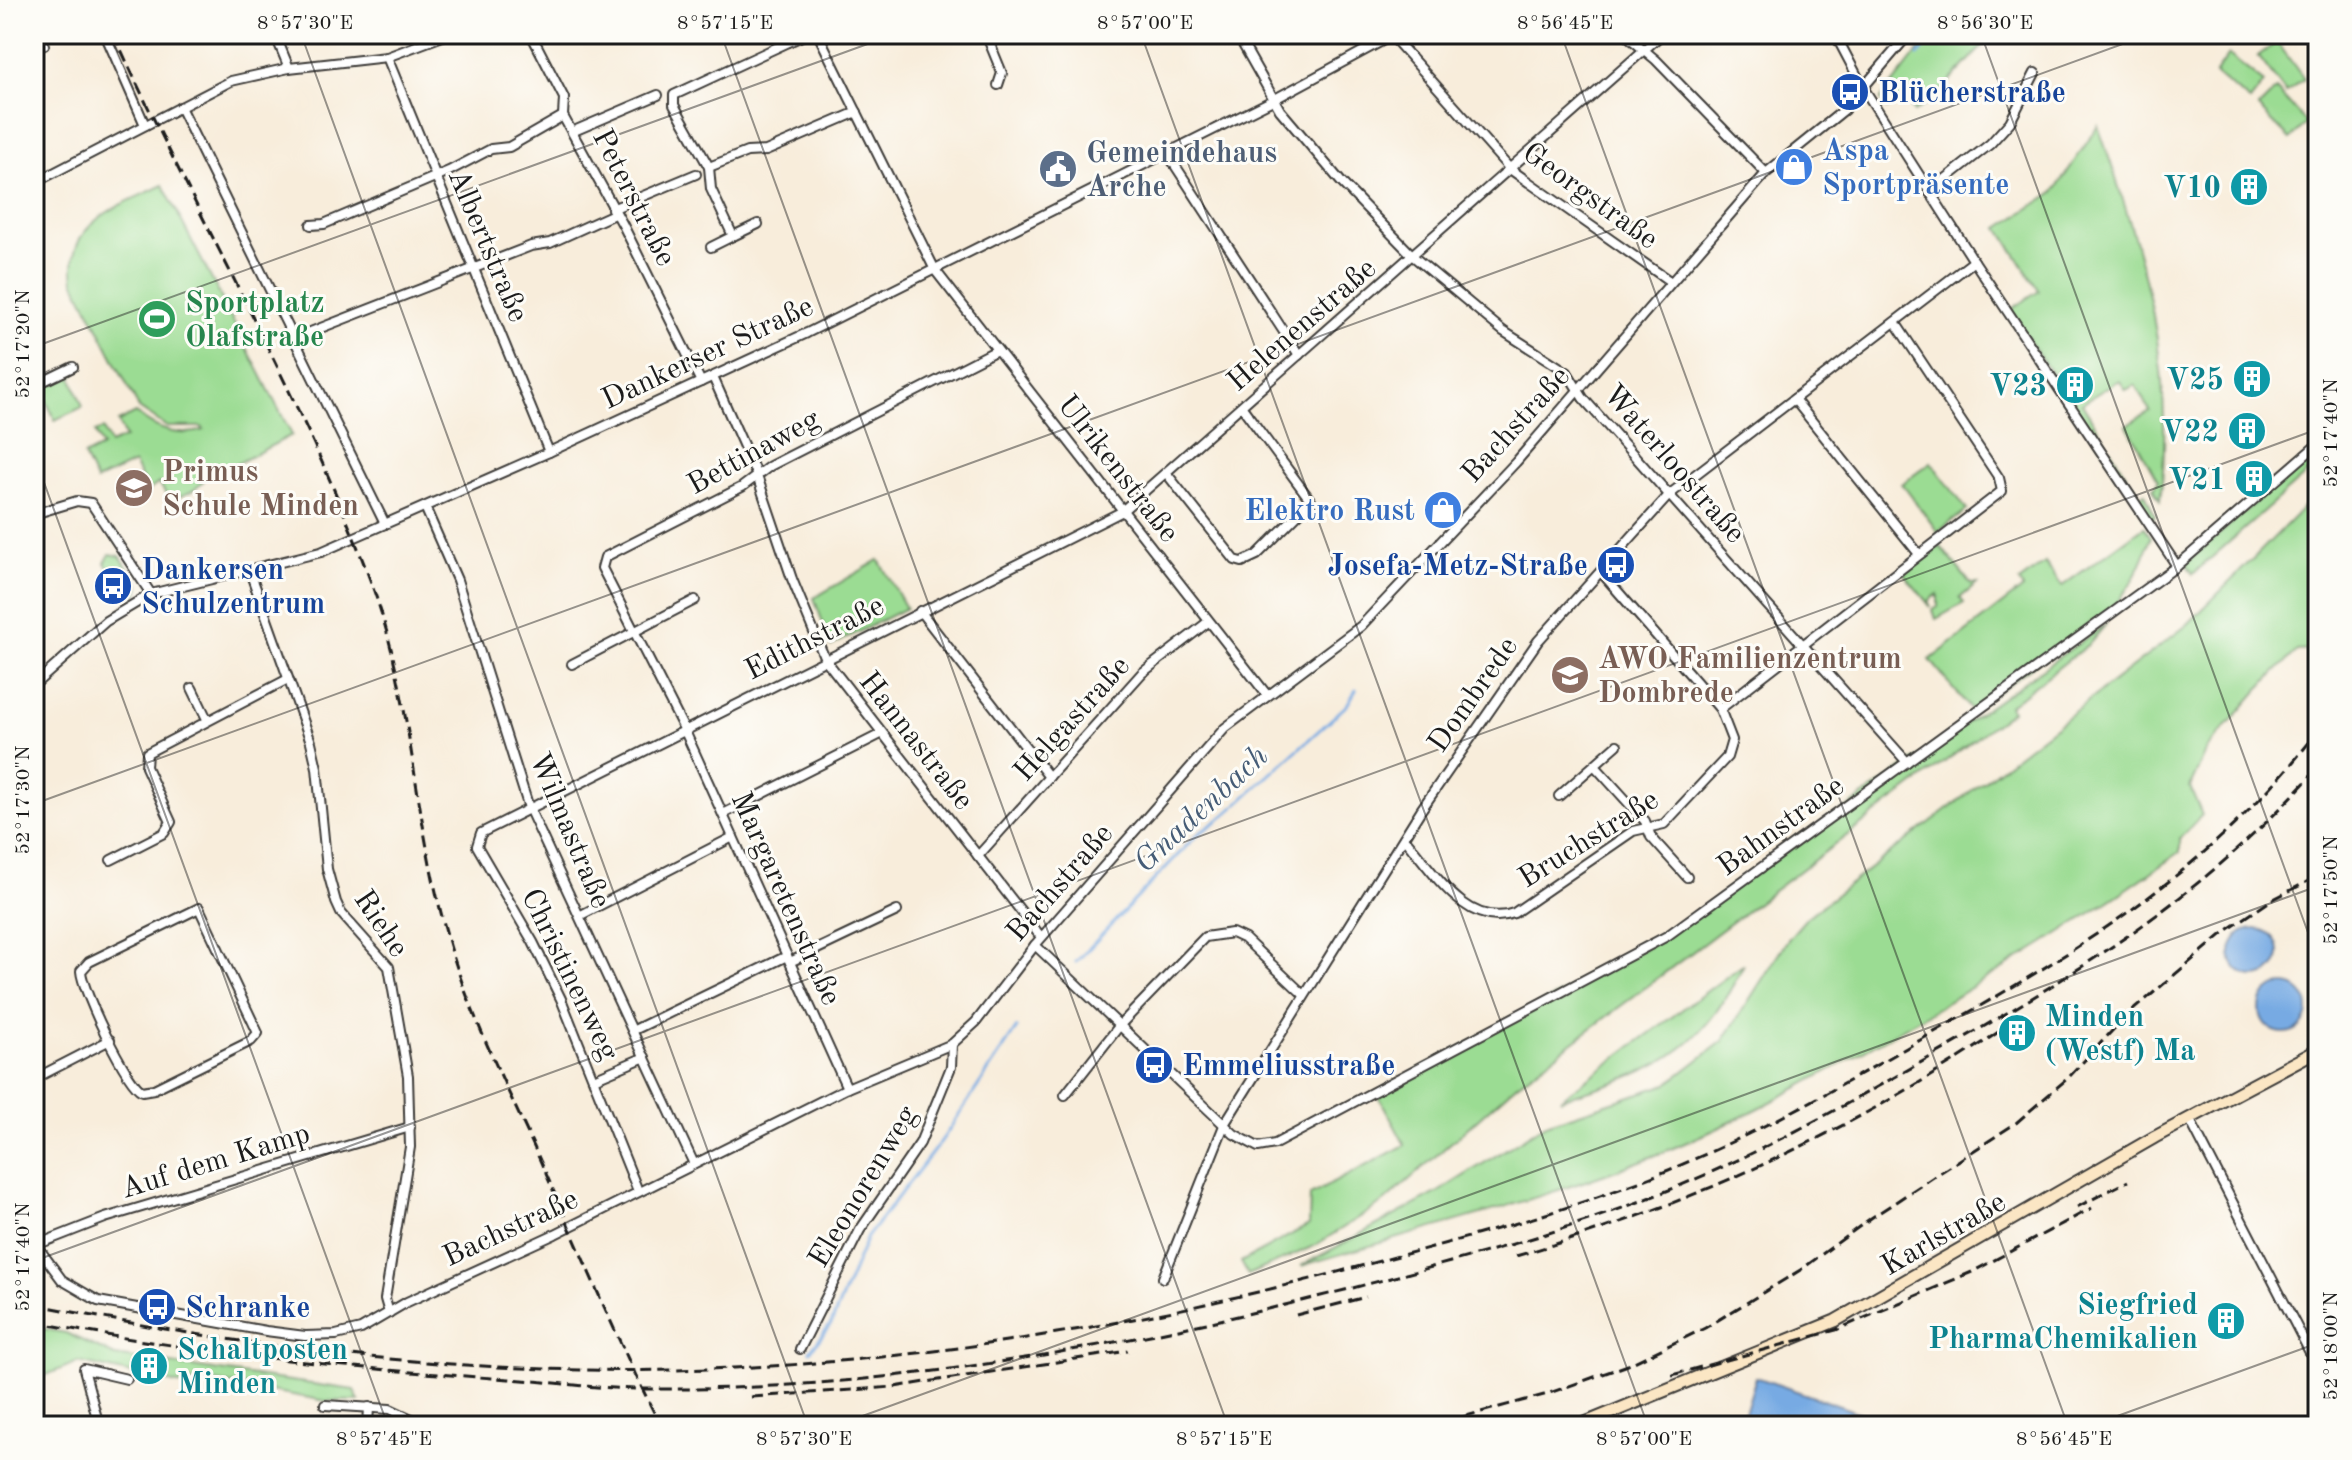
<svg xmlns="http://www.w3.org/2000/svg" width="2352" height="1460" font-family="'Old Standard TT',serif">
<rect width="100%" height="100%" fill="#fdfcf7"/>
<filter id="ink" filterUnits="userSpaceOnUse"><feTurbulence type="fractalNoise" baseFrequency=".0125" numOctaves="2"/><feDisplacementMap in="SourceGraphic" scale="16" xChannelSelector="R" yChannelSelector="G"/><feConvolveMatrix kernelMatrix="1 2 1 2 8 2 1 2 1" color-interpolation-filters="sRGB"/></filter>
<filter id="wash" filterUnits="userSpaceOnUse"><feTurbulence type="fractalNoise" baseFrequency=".006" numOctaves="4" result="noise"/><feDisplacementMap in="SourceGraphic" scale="32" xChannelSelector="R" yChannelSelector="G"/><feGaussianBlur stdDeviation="1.8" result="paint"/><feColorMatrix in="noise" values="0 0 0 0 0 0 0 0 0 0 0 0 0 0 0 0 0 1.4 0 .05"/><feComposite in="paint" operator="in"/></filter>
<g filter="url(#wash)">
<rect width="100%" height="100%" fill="#f8eddb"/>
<g fill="#9bdc93" stroke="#5c7c58" stroke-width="2">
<polygon points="1932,34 1994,34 1936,96 1914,112 1905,98 1887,109 1881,99"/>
<polygon points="2277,42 2304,79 2286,93 2258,56"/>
<polygon points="2229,55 2264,83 2250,101 2215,74"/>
<polygon points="2276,90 2307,123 2290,139 2258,108"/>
<path d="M2098 126C2142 249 2177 368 2160 501L2153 488 2158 481 2127 425 2150 411 2135 385 2126 390 2119 380 2082 403 2139 496 2145 493 2155 516 2151 520 2009 311 2039 291 1999 228 2054 192Z"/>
<path d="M163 185 292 435 225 470 210 469C203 487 189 496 169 499L159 483 148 491 134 463 96 481 84 456 102 447 95 432 103 429 110 444 125 438 118 422 136 413C156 430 179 438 204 430L202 427H167L139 408 74 281C64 221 120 206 163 185Z"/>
<polygon points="77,372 72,378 83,407 55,420 40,387"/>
<polygon points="2318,448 2318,464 2193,574 2186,563"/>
<polygon points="1931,462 1967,510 1938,532 1902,484"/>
<path d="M2318 493V650L2297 651 2258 690 2207 749 2190 787 2202 815 2180 838V852C2091 916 2000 971 1905 1027 1836 1067 1765 1108 1692 1140 1566 1195 1431 1227 1301 1266L1435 1194 1546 1124 1667 1084 1723 1041 1788 939 1807 917 2187 625Z"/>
<path d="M2144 527 2151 537C2143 563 2132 585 2115 605L1972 711 1930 660 2023 588 2019 582 2045 563 2062 586Z"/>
<polygon points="1940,546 1971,584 1977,584 1960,598 1964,603 1936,619 1933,610 1938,607 1938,594 1928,601 1931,607 1904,574"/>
<polygon points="110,554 120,556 140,586 138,595 126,595 105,563"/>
<polygon points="879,560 906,608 831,646 814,598"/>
<polygon points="2107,623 2090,643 2009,706 2012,711 1516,1085 1384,1202 1314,1246 1248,1275 1241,1262 1309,1225 1310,1195 1405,1145 1377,1093 1667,936"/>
<path d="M1744 964C1700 1056 1653 1072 1560 1099Z"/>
<polygon points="34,1327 66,1333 115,1356 354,1390 359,1401 326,1401 203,1379 182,1385 78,1362 34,1380"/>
</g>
<g fill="#77aae3" stroke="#4a6380" stroke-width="2">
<circle cx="2255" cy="953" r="24"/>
<circle cx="2284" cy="1009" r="24"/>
<polygon points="1756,1377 1897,1426 1741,1426"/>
</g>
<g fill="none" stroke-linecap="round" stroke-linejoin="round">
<g stroke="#77aae3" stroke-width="3">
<polyline points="1918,56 1937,34"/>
<polyline points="1076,962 1197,835 1224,816 1347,705 1356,690"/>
<polyline points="810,1351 831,1324 867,1237 942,1140 1017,1028"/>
</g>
</g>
</g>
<g filter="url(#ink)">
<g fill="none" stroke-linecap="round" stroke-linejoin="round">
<g stroke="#3d3b39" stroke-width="12">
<g id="street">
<polyline points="39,34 44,45"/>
<polyline points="105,34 145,125"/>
<polyline points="275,34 289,68"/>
<polyline points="531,34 564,98 563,116 623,225 701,382"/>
<polyline points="818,34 935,270 1267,695"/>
<polyline points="986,34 1002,73 998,85"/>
<polyline points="1237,34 1280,110 1342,183 1414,257 1503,331 1567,372 1583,398 1907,762"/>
<polyline points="1625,34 1656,60 1766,173"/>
<polyline points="1835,34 1864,89 1974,261 2177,566"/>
<polyline points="1392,36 1510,169 1671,282"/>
<polyline points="387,57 549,452"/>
<polyline points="180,107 385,524"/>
<polyline points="574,131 658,95"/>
<polyline points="1167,153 1299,355"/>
<polyline points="709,167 747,152 766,151 857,112"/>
<polyline points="34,183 231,81 289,68 387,57 448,34"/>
<polyline points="1929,192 1990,144 2010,122 2035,73"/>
<polyline points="612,209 696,174"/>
<polyline points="758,224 733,236 711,189 709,167 674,105 674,95 806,34"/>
<polyline points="311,225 324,224 449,171 491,149 509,147 563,116"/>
<polyline points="711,247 733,236"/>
<polyline points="295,338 531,246 550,243 614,214"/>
<polyline points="713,377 757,476 792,579 825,659 1041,937"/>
<polyline points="34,380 46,380 73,367"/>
<polyline points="1794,399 1919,554"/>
<polyline points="1167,474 1235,560 1242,562 1257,555 1311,501 1242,407"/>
<polyline points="425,507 457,580 529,808 694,1164"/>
<polyline points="34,514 77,501 91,503 151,594"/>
<polyline points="249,569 311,742 317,768 327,869 336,902 341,913 389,967 408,1076 410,1147 385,1299 389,1313"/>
<polyline points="920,611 1049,777"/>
<polyline points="572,664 695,600"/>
<polyline points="34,685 106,621 151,594 321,552 549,452 807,333 1273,100 1395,34"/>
<polyline points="192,688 207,719"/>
<polyline points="1720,709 2002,491 1999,478 1895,322"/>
<polyline points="1595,766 1645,821 1651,837 1687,877"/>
<polyline points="1559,796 1617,745"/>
<polyline points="723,814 881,734"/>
<path d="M1404 838C1432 869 1466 930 1514 913L1633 831 1664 824 1727 757 1732 740 1720 709 1601 572"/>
<polyline points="978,856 1142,673 1208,622"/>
<polyline points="111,860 164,833 171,822 146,767 147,753 288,679"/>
<path d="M199 908 258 1033 251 1041 154 1089 142 1091C126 1083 82 990 81 971L89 962Z"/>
<polyline points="581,915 733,837"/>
<polyline points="1035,945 1234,1134 1258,1147 1275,1144 1667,936 2177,566 2318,444"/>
<polyline points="790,962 897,911"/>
<polyline points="634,1030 787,956"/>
<polyline points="596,1078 645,1057"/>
<polyline points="34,1079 110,1040"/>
<polyline points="847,1088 684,729 602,568 605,557 742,487 770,466 997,350"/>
<polyline points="1065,1095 1120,1025 1205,937 1232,933 1245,939 1303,994"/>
<polyline points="2189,1118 2318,1368"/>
<polyline points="638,1191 561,999 533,942 477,846 481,833 1121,512 1662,34"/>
<polyline points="34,1242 62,1280 98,1301 266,1331 305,1336 336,1335 361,1329 407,1302 555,1234 847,1088 952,1044 976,1022 1035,945 1225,728 1361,626 1516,462 1766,173 1844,110 1909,34"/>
<polyline points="36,1245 105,1218 410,1127"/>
<polyline points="1163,1278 1225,1123 1421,810 1538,641 1670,494 1974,261"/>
<polyline points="800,1349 860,1230 920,1143 951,1067 952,1044"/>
<polyline points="325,1405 390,1409 420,1423 464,1426"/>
<polyline points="34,1418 38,1426"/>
<polyline points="99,1426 84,1369 127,1379"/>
<polyline points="368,1426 369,1407"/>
</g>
</g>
<g stroke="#3d3b39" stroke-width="15">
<polyline id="secondary" points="1578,1426 1835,1321 2155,1137 2318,1050"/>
</g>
<use href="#street" stroke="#fff" stroke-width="8"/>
<use href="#secondary" stroke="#fbe6c4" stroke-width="11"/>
<g stroke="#1c1c1c" stroke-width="3" stroke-dasharray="12 6" stroke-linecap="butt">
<path d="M114 34C197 219 304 397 373 588 413 700 414 821 447 935 468 1012 506 1085 539 1158 579 1248 616 1339 661 1426"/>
<polyline points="2077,1207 2128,1181"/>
<path d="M1516 1256C1692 1205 1863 1127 2013 1022"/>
<path d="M34 1304C262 1352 500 1379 733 1368 942 1359 1151 1322 1353 1268 1456 1241 1559 1214 1659 1174 1751 1137 1837 1088 1922 1039 2075 953 2209 873 2318 731"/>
<polyline points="1296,1315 1366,1297"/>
<path d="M34 1322C190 1352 350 1369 509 1379 554 1382 599 1389 644 1389 890 1392 1146 1343 1383 1280 1478 1255 1572 1229 1664 1192 1756 1156 1841 1107 1927 1059 2074 976 2205 896 2318 768"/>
<polyline points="1672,1375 1836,1330 1972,1272 2092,1208"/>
<polyline points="751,1397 894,1387 1128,1351"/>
<polyline points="1429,1426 1544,1395 1628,1365 1705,1328 1802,1269 1871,1218 2016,1123 2069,1077 2125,1017 2226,931 2270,901 2318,876"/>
</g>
</g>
</g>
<path fill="none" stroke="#1c1c1c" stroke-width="2" stroke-opacity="0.45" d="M301 34 808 1426M721 34 1228 1426M1141 34 1648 1426M1561 34 2068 1426M1981 34 2318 960M34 347 895 34M34 455 388 1426M34 804 2150 34M34 1261 2318 429M835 1426 2318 886M2090 1426 2318 1343"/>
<defs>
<g id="bus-disc" transform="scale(2)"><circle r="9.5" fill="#1a4fb4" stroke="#fdfcf7"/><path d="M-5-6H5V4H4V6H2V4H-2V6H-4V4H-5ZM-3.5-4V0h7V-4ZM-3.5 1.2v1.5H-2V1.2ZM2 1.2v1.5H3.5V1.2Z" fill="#fff"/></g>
<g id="shop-disc" transform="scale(2)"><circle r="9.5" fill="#3f7fe0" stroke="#fdfcf7"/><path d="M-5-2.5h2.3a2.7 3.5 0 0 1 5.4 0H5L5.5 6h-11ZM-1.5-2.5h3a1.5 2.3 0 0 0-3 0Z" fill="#fff"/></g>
<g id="civic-disc" transform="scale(2)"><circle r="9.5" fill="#5c6f8a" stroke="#fdfcf7"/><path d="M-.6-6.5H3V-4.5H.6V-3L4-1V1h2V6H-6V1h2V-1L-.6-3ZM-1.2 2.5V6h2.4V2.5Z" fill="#fff"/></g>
<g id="building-disc" transform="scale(2)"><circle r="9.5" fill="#0f9aa8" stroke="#fdfcf7"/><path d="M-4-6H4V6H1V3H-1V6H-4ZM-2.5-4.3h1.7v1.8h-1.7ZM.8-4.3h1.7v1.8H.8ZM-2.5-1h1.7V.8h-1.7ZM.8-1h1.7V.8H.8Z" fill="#fff"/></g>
<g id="stadium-disc" transform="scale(2)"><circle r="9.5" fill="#2e9e5b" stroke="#fdfcf7"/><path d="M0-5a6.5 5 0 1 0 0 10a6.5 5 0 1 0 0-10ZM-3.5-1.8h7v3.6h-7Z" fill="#fff"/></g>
<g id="school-disc" transform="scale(2)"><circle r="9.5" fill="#8d6e63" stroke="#fdfcf7"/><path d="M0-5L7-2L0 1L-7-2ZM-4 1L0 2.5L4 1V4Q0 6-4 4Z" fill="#fff"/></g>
</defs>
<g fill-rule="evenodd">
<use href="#bus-disc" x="1850" y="92"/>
<use href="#shop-disc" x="1794" y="167"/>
<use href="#civic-disc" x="1058" y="169"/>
<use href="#building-disc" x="2249" y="187"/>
<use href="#stadium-disc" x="157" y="319"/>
<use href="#building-disc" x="2252" y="379"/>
<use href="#building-disc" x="2075" y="385"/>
<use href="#building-disc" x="2247" y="431"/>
<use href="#building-disc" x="2254" y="479"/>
<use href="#school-disc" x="134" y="488"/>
<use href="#shop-disc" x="1443" y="510"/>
<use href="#bus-disc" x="1616" y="565"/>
<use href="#bus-disc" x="113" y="586"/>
<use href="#school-disc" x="1570" y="675"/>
<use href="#building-disc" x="2017" y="1033"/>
<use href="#bus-disc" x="1154" y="1065"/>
<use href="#bus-disc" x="157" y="1307"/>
<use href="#building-disc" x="2226" y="1321"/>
<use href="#building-disc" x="149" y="1366"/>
</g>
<g text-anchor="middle" stroke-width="6" stroke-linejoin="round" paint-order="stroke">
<g font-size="30" font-weight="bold" fill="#164399" stroke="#fdfcf7" text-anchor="start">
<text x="1878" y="102">Blücherstraße</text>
<text x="1588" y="575" text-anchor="end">Josefa-Metz-Straße</text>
<text x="141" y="579">Dankersen<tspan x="141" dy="34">Schulzentrum</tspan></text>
<text x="1182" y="1075">Emmeliusstraße</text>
<text x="185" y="1317">Schranke</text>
</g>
<g font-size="30" font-weight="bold" fill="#366cbe" stroke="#fdfcf7" text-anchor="start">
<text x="1822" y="160">Aspa<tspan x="1822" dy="34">Sportpräsente</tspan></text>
<text x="1415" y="520" text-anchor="end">Elektro Rust</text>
</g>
<g font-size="30" font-weight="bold" fill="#4e5e75" stroke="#fdfcf7" text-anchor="start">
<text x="1086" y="162">Gemeindehaus<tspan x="1086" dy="34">Arche</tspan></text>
</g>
<g font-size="30" font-weight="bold" fill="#0d838f" stroke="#fdfcf7" text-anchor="end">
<text x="2221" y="197">V10</text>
<text x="2224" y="389">V25</text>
<text x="2047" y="395">V23</text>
<text x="2219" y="441">V22</text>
<text x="2226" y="489">V21</text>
<text x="2045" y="1026" text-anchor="start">Minden<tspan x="2045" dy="34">(Westf) Ma</tspan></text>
<text x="2198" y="1314">Siegfried<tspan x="2198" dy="34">PharmaChemikalien</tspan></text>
<text x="177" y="1359" text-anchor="start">Schaltposten<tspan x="177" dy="34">Minden</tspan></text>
</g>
<g font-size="30" fill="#1c1c1c" stroke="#fdfcf7">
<text transform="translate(1591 195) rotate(36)" y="10">Georgstraße</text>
<text transform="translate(635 197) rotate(63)" y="10">Peterstraße</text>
<text transform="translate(489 245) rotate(67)" y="10">Albertstraße</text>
<text transform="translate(1301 324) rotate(-41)" y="10">Helenenstraße</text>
<text transform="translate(707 352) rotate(-25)" y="10">Dankerser Straße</text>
<text transform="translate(1515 424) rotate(-48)" y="10">Bachstraße</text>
<text transform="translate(753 451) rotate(-29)" y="10">Bettinaweg</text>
<text transform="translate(1675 463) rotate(49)" y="10">Waterloostraße</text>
<text transform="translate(1119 468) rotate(52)" y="10">Ulrikenstraße</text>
<text transform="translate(814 637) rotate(-27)" y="10">Edithstraße</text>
<text transform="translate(1472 694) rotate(-55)" y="10">Dombrede</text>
<text transform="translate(1071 718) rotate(-48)" y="10">Helgastraße</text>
<text transform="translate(917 740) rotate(52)" y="10">Hannastraße</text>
<text transform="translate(1780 825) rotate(-36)" y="10">Bahnstraße</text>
<text transform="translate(571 830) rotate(67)" y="10">Wilmastraße</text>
<text transform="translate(1588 838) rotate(-32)" y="10">Bruchstraße</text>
<text transform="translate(1059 882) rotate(-49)" y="10">Bachstraße</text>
<text transform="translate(787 898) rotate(66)" y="10">Margaretenstraße</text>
<text transform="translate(382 923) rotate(56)" y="10">Riehe</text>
<text transform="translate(571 974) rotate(64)" y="10">Christinenweg</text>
<text transform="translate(215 1160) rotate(-17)" y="10">Auf dem Kamp</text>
<text transform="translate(862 1186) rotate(-59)" y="10">Eleonorenweg</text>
<text transform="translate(510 1227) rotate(-25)" y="10">Bachstraße</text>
<text transform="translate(1943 1233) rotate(-30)" y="10">Karlstraße</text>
</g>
<g font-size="30" font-weight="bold" fill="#27864d" stroke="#fdfcf7" text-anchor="start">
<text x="185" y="312">Sportplatz<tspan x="185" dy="34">Olafstraße</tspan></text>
</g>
<g font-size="30" font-weight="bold" fill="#785e54" stroke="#fdfcf7" text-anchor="start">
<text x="162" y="481">Primus<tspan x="162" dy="34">Schule Minden</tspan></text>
<text x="1598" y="668">AWO Familienzentrum<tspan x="1598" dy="34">Dombrede</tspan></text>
</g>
<g font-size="32" font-style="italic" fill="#455c76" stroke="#fdfcf7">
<text transform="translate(1200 808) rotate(-43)" y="11">Gnadenbach</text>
</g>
</g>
<rect width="2352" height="1460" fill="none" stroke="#fdfcf7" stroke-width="88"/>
<rect x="44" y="44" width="2264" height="1372" fill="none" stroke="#1c1c1c" stroke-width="3"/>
<g font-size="20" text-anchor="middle" fill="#1c1c1c">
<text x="305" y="29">8°57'30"E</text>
<text x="725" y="29">8°57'15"E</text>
<text x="1145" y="29">8°57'00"E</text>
<text x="1565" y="29">8°56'45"E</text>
<text x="1985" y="29">8°56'30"E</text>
<text transform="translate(22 344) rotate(-90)" y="7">52°17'20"N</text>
<text transform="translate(2330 433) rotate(-90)" y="7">52°17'40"N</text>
<text transform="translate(22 800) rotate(-90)" y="7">52°17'30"N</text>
<text transform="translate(2330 890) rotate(-90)" y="7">52°17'50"N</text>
<text transform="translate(22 1257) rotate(-90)" y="7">52°17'40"N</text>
<text transform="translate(2330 1346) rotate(-90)" y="7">52°18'00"N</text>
<text x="384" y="1445">8°57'45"E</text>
<text x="804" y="1445">8°57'30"E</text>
<text x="1224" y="1445">8°57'15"E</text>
<text x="1644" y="1445">8°57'00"E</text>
<text x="2064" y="1445">8°56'45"E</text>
</g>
</svg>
